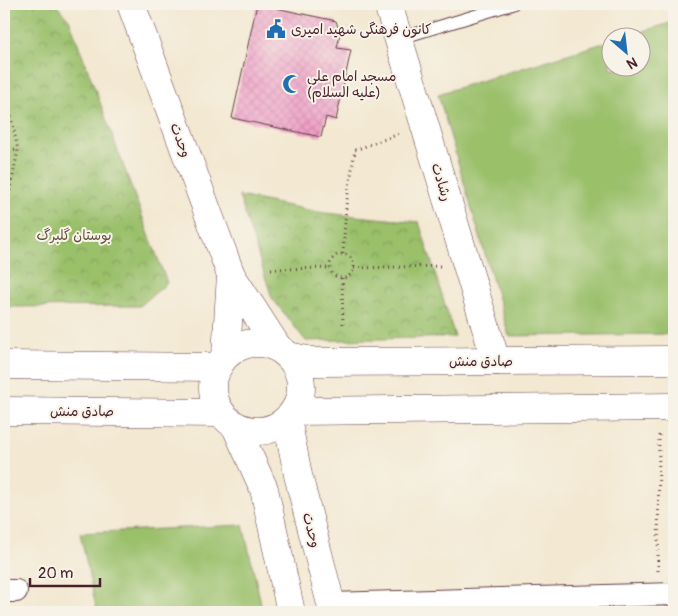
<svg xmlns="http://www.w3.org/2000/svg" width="678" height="616" font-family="Pangolin,'Playpen Sans Arabic',sans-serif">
<defs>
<pattern id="park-crowns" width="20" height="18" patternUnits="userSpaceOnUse" patternTransform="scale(1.25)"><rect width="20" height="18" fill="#9ac06b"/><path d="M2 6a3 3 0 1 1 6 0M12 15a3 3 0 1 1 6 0" fill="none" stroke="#809b58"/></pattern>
<pattern id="building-cross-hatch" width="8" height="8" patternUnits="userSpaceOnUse" patternTransform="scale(1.25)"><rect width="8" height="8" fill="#ef9fc7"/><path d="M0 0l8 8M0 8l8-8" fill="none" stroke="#ce88ab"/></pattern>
</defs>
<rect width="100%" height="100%" fill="#f7f3e8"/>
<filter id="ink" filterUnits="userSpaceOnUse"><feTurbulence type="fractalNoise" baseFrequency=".02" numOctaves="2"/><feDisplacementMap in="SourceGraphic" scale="10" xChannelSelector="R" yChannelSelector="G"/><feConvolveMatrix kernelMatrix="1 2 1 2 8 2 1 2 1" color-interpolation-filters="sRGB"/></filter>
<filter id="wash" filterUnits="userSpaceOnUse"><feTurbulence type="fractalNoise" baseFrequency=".0096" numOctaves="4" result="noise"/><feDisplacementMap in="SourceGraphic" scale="20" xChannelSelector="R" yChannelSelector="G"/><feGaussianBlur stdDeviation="1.12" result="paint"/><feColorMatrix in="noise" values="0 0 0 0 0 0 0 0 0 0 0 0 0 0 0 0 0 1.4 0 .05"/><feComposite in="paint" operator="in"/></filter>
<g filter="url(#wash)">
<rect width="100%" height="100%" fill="#f3e8d1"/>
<g fill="#9ac06b" stroke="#72704b">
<polygon points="674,22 674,334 509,336 438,94 610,41 610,68 640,68 640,38 622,37"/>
<polygon points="243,525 263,612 97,612 80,533"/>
</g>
<g fill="url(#park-crowns)" stroke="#72704b">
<polygon points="4,4 55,4 69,19 167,283 140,306 4,307"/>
<polygon points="239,196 324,213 419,222 455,337 306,341 272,298"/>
</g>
<g id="blocks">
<polygon fill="url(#building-cross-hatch)" points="257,4 336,21 340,33 337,48 351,50 336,120 326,117 321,137 232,118"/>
</g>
</g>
<g filter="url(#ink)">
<use href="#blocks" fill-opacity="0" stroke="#633d44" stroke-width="1"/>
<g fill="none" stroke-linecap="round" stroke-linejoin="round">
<g stroke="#633d44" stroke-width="13">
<polyline id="service" points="398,39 513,4"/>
</g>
<g stroke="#633d44" stroke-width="24">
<g id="minor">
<polyline points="4,591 16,591"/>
<polyline points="331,604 674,594"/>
</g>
</g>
<g stroke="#633d44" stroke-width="29">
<g id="tertiary">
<polyline points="131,4 231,275 278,348"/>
<polyline points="388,4 496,361"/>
<circle cx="257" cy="387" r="44"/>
<polyline points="226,355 231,275"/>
<polyline points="288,356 316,362 674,360"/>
<polyline points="4,365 217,367"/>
<polyline points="4,411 221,413"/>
<polyline points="294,411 674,407"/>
<polyline points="287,419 298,475 333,612"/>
<polyline points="236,427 264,489 291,612"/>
</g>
</g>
<g stroke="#633d44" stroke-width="3" stroke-dasharray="1 4" stroke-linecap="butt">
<polyline points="4,82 18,150 4,220"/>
<polyline points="4,151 18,150"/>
<circle cx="342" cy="266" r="12"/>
<polyline points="343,254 346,206 355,150 402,133"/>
<polyline points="354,268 441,266"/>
<polyline points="271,269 330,268"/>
<polyline points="342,278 343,328"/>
<polyline points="658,571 659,432"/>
</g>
<use href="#service" stroke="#fff" stroke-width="11"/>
<use href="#minor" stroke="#fff" stroke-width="22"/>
<use href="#tertiary" stroke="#fff" stroke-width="28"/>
</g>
</g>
<defs>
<g id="civic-bare" transform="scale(1.5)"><path d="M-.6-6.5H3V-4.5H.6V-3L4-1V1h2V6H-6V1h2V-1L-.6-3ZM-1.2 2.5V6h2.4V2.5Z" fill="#1f6fb2" stroke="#f7f3e8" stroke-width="2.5" paint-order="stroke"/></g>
<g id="mosque-bare" transform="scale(1.5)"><path d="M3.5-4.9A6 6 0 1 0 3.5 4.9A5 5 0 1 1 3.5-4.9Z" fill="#1f6fb2" stroke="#f7f3e8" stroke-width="2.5" paint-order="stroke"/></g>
</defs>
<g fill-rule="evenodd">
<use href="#civic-bare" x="276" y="29"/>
<use href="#mosque-bare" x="292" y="84"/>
</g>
<g text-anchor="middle" stroke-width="4" stroke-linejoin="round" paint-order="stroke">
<g font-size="14" fill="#4a1f2b" stroke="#f7f3e8" text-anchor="start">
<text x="291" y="34">کانون فرهنگی شهید امیری</text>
<text x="307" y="81">مسجد امام علی<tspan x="307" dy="16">(علیه السلام)</tspan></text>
</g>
<g font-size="14" fill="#4a1f2b" stroke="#f7f3e8">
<text transform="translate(181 140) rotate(70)" y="5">وحدت</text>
<text transform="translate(442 182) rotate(73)" y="5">رشادت</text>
<text x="481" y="366">صادق منش</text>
<text x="82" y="416">صادق منش</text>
<text transform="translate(312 530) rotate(76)" y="5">وحدت</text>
</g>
<g font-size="14" fill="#624f3e" stroke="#f7f3e8">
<text x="74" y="240">بوستان گلبرگ</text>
</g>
</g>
<rect width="678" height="616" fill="none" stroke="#f7f3e8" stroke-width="20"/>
<g transform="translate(626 52) rotate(152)"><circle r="24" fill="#f7f3e8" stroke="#b29e9c"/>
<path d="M0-4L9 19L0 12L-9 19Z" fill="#1f6fb2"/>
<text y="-8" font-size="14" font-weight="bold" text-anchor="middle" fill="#4a1f2b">N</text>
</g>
<path d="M30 578v8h70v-8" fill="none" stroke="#4a1f2b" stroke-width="2.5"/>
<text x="38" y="578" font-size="15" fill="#4a1f2b" stroke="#f7f3e8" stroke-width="4" paint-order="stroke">20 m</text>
</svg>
